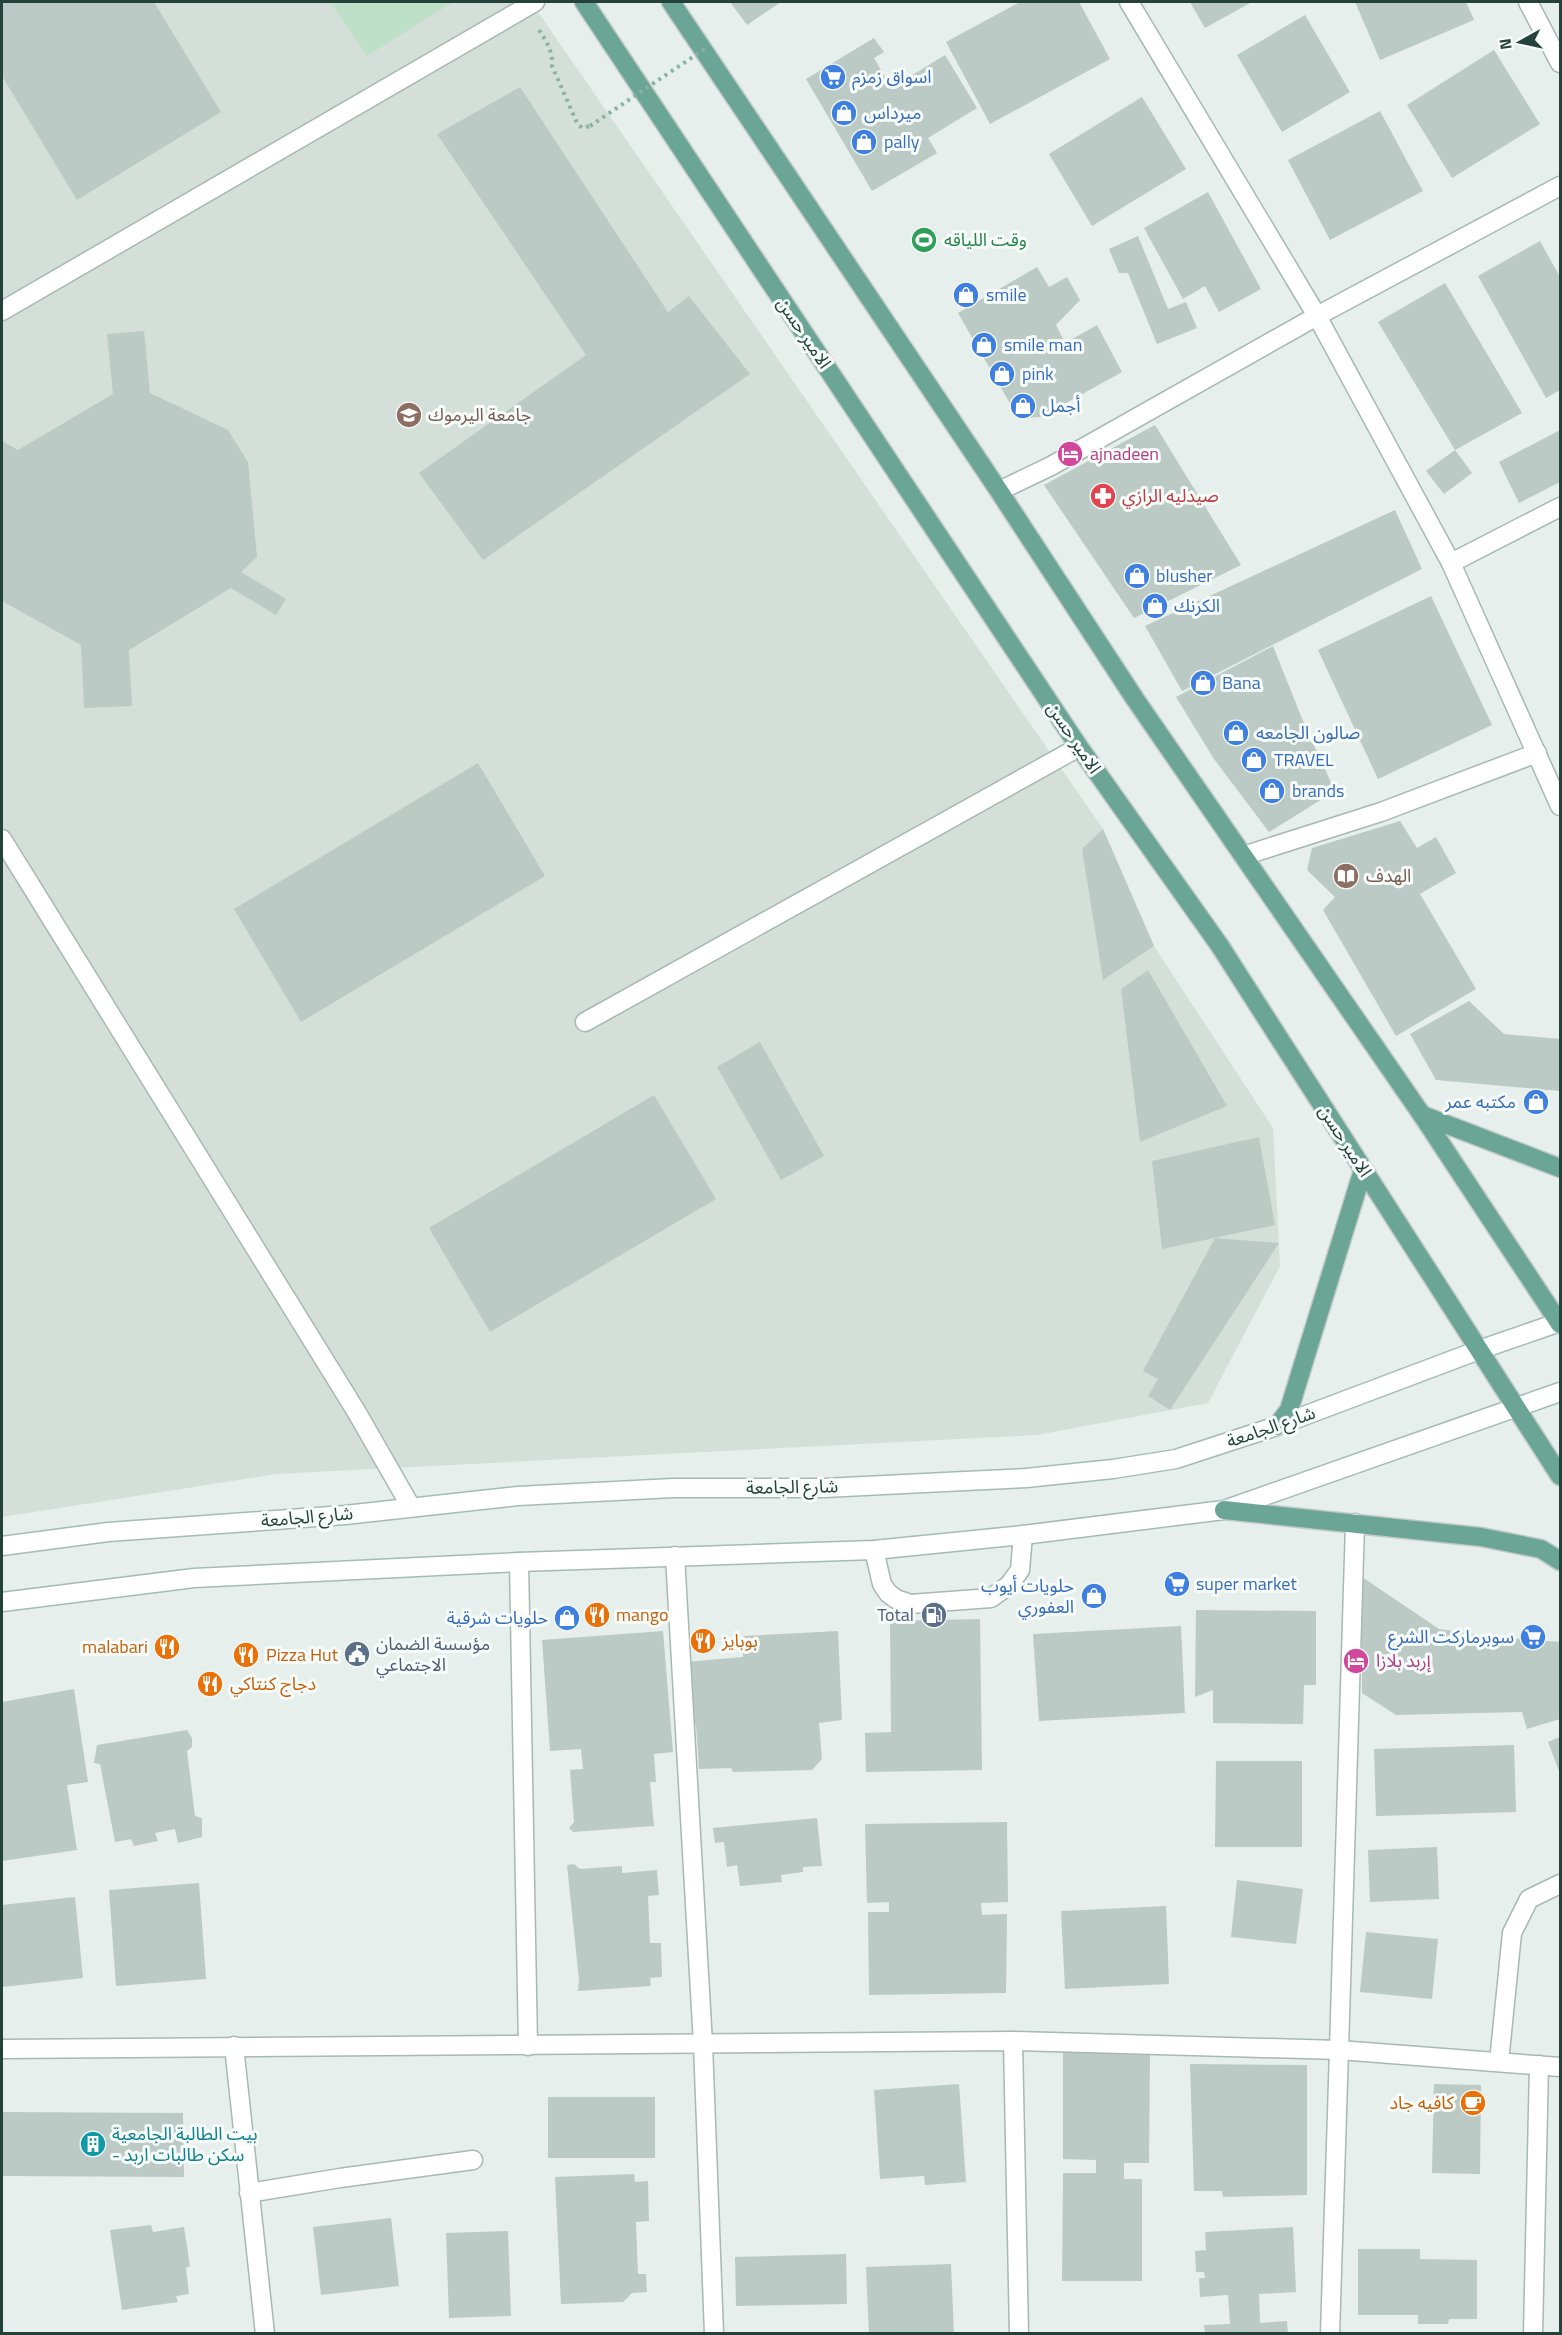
<svg xmlns="http://www.w3.org/2000/svg" width="1562" height="2335" font-family="'Titillium Web','Noto Sans Arabic',sans-serif">
<rect width="100%" height="100%" fill="#e6efeb"/>
<polygon fill="#d4dfda" points="2,2 531,2 1103,829 1154,946 1273,1128 1280,1266 1208,1403 1037,1435 276,1474 2,1517"/>
<polygon fill="#bfe0c8" points="330,2 453,2 367,56"/>
<g fill="#bbcac4">
<polygon points="2,2 154,2 221,112 77,200 2,76"/>
<polygon points="730,2 781,2 747,25"/>
<polygon points="1020,2 1079,2 1110,59 990,124 946,42"/>
<polygon points="1190,2 1252,2 1205,28"/>
<polygon points="1355,2 1466,2 1474,20 1380,60"/>
<polygon points="1305,15 1350,92 1282,132 1237,55"/>
<polygon points="874,38 884,52 874,58 891,88 945,55 977,108 928,138 937,153 872,191 806,79"/>
<polygon points="1494,50 1540,124 1452,178 1407,105"/>
<polygon points="520,87 668,312 689,296 750,374 483,560 419,473 586,355 437,134"/>
<polygon points="1142,97 1186,169 1092,226 1049,154"/>
<polygon points="1380,111 1423,191 1330,240 1288,160"/>
<polygon points="1208,192 1261,289 1219,312 1205,286 1183,299 1144,228"/>
<polygon points="1138,236 1168,309 1186,302 1197,328 1157,344 1128,273 1119,273 1109,249"/>
<polygon points="1540,241 1560,277 1560,390 1546,398 1478,276"/>
<polygon points="1037,267 1049,287 1067,277 1080,300 1056,325 1065,343 1097,325 1122,372 1041,417 1023,418 1012,407 958,313"/>
<polygon points="1445,283 1522,413 1455,450 1378,322"/>
<polygon points="144,331 150,393 228,430 248,462 257,557 241,572 286,599 276,615 231,588 129,650 132,706 84,708 81,645 2,601 2,441 18,450 113,394 107,334"/>
<polygon points="1155,425 1241,565 1134,618 1044,485"/>
<polygon points="1560,430 1560,482 1519,503 1499,462"/>
<polygon points="1455,450 1472,473 1444,494 1426,471"/>
<polygon points="1395,510 1422,569 1182,691 1145,626"/>
<polygon points="1431,596 1492,725 1378,779 1318,650"/>
<polygon points="1273,646 1303,721 1335,791 1269,832 1214,759 1176,697"/>
<polygon points="478,763 545,876 301,1022 234,909"/>
<polygon points="1400,821 1417,848 1436,837 1456,873 1420,894 1476,989 1396,1036 1323,910 1335,897 1307,870 1312,848"/>
<polygon points="1103,829 1154,946 1103,980 1082,849"/>
<polygon points="1148,970 1227,1106 1140,1142 1121,989"/>
<polygon points="1469,1001 1504,1034 1560,1039 1559,1091 1436,1080 1410,1034"/>
<polygon points="760,1042 824,1156 781,1180 717,1067"/>
<polygon points="654,1095 716,1199 490,1332 429,1228"/>
<polygon points="1259,1137 1275,1225 1162,1249 1152,1161"/>
<polygon points="1215,1238 1279,1243 1170,1410 1148,1396 1158,1379 1143,1371"/>
<polygon points="1362,1577 1439,1629 1496,1637 1560,1642 1560,1719 1527,1729 1522,1712 1396,1715 1362,1693"/>
<polygon points="1196,1610 1316,1611 1316,1685 1304,1685 1303,1724 1213,1723 1213,1690 1195,1697"/>
<polygon points="980,1619 982,1770 866,1772 865,1733 891,1732 890,1621"/>
<polygon points="1181,1626 1185,1713 1039,1721 1033,1634"/>
<polygon points="663,1631 673,1752 654,1754 656,1782 650,1782 654,1826 573,1832 569,1828 574,1822 570,1770 583,1769 581,1749 550,1751 542,1640"/>
<polygon points="838,1631 842,1720 819,1723 822,1759 812,1770 733,1772 731,1768 699,1769 696,1725 690,1725 685,1662 743,1657 743,1636"/>
<polygon points="74,1689 88,1782 67,1785 77,1850 2,1861 2,1702"/>
<polygon points="187,1730 192,1738 192,1747 187,1751 195,1816 202,1818 202,1837 178,1843 175,1829 155,1833 158,1841 134,1846 131,1839 115,1842 100,1764 94,1763 97,1745"/>
<polygon points="1560,1737 1560,1774 1548,1742"/>
<polygon points="1514,1745 1516,1812 1376,1816 1374,1749"/>
<polygon points="1216,1761 1302,1761 1302,1847 1215,1847"/>
<polygon points="817,1818 822,1866 803,1867 803,1872 781,1875 782,1882 740,1886 737,1865 727,1867 724,1842 715,1843 713,1828"/>
<polygon points="1007,1822 1008,1902 981,1903 982,1915 1007,1914 1006,1993 869,1995 868,1912 889,1912 889,1902 867,1903 865,1824"/>
<polygon points="1437,1847 1439,1899 1370,1902 1368,1850"/>
<polygon points="574,1864 580,1869 622,1866 622,1873 657,1870 659,1895 648,1896 650,1943 661,1943 662,1977 650,1978 651,1986 578,1991 579,1980 567,1865"/>
<polygon points="1237,1880 1303,1889 1296,1944 1231,1937"/>
<polygon points="199,1883 206,1979 116,1986 109,1890"/>
<polygon points="75,1897 83,1978 2,1987 2,1905"/>
<polygon points="1166,1906 1169,1984 1065,1989 1061,1911"/>
<polygon points="1366,1932 1438,1939 1432,1999 1360,1992"/>
<polygon points="1063,2051 1150,2051 1149,2163 1124,2163 1124,2179 1142,2179 1142,2281 1062,2281 1063,2173 1096,2173 1096,2160 1063,2159"/>
<polygon points="1190,2064 1307,2065 1307,2195 1223,2197 1222,2191 1194,2191"/>
<polygon points="959,2084 966,2182 925,2185 924,2176 880,2179 874,2090"/>
<polygon points="1434,2084 1481,2085 1480,2174 1432,2173"/>
<rect x="548" y="2097" width="107" height="61"/>
<polygon points="2,2112 183,2113 184,2177 2,2176"/>
<polygon points="634,2174 635,2182 648,2181 649,2221 636,2222 638,2274 646,2274 647,2292 632,2293 623,2302 561,2304 555,2177"/>
<polygon points="391,2218 399,2286 321,2295 313,2227"/>
<polygon points="151,2225 153,2232 184,2227 190,2266 186,2268 189,2294 176,2296 178,2302 122,2310 110,2230"/>
<polygon points="1293,2227 1296,2292 1259,2294 1260,2323 1287,2321 1288,2334 1205,2334 1204,2325 1230,2324 1228,2295 1200,2297 1199,2278 1205,2278 1204,2272 1196,2272 1195,2251 1206,2250 1205,2232"/>
<polygon points="508,2231 511,2316 449,2318 446,2233"/>
<polygon points="1358,2249 1420,2249 1420,2259 1477,2260 1477,2319 1449,2319 1448,2324 1418,2324 1418,2315 1358,2315"/>
<polygon points="846,2254 847,2304 736,2306 735,2257"/>
<polygon points="951,2264 954,2334 869,2334 866,2267"/>
</g>
<g fill="none" stroke-linecap="round" stroke-linejoin="round">
<g stroke="#a8b8b2" stroke-width="21">
<g id="service">
<polyline points="2,311 535,2"/>
<polyline points="2,839 356,1411 411,1507"/>
<polyline points="585,1022 1079,747"/>
<polyline points="874,1550 882,1584 888,1593 896,1599 910,1604 991,1598 1009,1585 1020,1570 1023,1535"/>
<polyline points="1339,2050 1355,1523"/>
<polyline points="1499,2062 1512,1933 1529,1899 1560,1884"/>
<polyline points="249,2193 340,2178 473,2160"/>
</g>
</g>
<g stroke="#a8b8b2" stroke-width="21">
<g id="minor">
<polyline points="1129,2 1317,316 1451,563 1560,806"/>
<polyline points="1528,2 1560,63"/>
<polyline points="999,491 1051,466 1317,316 1560,186"/>
<polyline points="1451,563 1560,507"/>
<polyline points="1243,856 1381,812 1537,753"/>
<polyline points="675,1556 703,2044 714,2334"/>
<polyline points="519,1562 528,2046"/>
<polyline points="1013,2041 1019,2334"/>
<polyline points="234,2046 265,2334"/>
<polyline points="2,2049 1013,2041 1339,2050 1560,2067"/>
<polyline points="1330,2334 1339,2050"/>
<polyline points="1533,2334 1539,2065"/>
</g>
</g>
<g stroke="#a4bbb3" stroke-width="21">
<g id="secondary">
<polyline points="2,1546 108,1532 345,1515 518,1496 673,1488 824,1488 965,1481 1026,1478 1113,1469 1176,1459 1277,1426 1479,1350 1560,1322"/>
<polyline points="2,1602 194,1578 519,1562 874,1550 1023,1535 1224,1510 1560,1392"/>
</g>
</g>
<g stroke="#c2cac8" stroke-width="21">
<g id="primary">
<polyline points="584,2 1079,747 1220,946 1560,1476"/>
<polyline points="671,2 999,491 1135,699 1422,1115 1560,1324"/>
<polyline points="1422,1115 1560,1168"/>
<polyline points="1277,1426 1289,1410 1363,1170"/>
<polyline points="1224,1510 1481,1537 1541,1549 1560,1561"/>
</g>
</g>
<path stroke="#86b3a5" stroke-width="4" stroke-dasharray="3 4.5" stroke-linecap="butt" d="M539 30C547 42 553 52 552 66L577 123 582 128 590 126"/>
<use href="#service" stroke="#fff" stroke-width="18"/>
<use href="#minor" stroke="#fff" stroke-width="18"/>
<use href="#secondary" stroke="#fff" stroke-width="18"/>
<use href="#primary" stroke="#6aa596" stroke-width="18"/>
<polyline stroke="#86b3a5" stroke-width="4" stroke-dasharray="3 4.5" stroke-linecap="butt" points="590,126 706,48"/>
</g>
<defs>
<g id="supermarket-disc" transform="scale(1.35)"><circle r="9.5" fill="#3f7fe0" stroke="#f7fbf9"/><path d="M-6-5.5h2.5l.6 2H6L4.5 2H-2.5L-4.4-4H-6ZM-1.5 3.2a1.3 1.3 0 1 0 .1 0ZM3 3.2a1.3 1.3 0 1 0 .1 0Z" fill="#fff"/></g>
<g id="shop-disc" transform="scale(1.35)"><circle r="9.5" fill="#3f7fe0" stroke="#f7fbf9"/><path d="M-5-2.5h2.3a2.7 3.5 0 0 1 5.4 0H5L5.5 6h-11ZM-1.5-2.5h3a1.5 2.3 0 0 0-3 0Z" fill="#fff"/></g>
<g id="stadium-disc" transform="scale(1.35)"><circle r="9.5" fill="#2e9e5b" stroke="#f7fbf9"/><path d="M0-5a6.5 5 0 1 0 0 10a6.5 5 0 1 0 0-10ZM-3.5-1.8h7v3.6h-7Z" fill="#fff"/></g>
<g id="university-disc" transform="scale(1.35)"><circle r="9.5" fill="#8d6e63" stroke="#f7fbf9"/><path d="M0-5L7-2L0 1L-7-2ZM-4 1L0 2.5L4 1V4Q0 6-4 4Z" fill="#fff"/></g>
<g id="hotel-disc" transform="scale(1.35)"><circle r="9.5" fill="#d1479c" stroke="#f7fbf9"/><path d="M-6-4.5h1.5V1H6V5H4.5V3h-9V5H-6ZM-4 0a1.8 1.8 0 1 1 3.6 0ZM.5 0V-2.5h3Q6-2.5 6 0Z" fill="#fff"/></g>
<g id="pharmacy-disc" transform="scale(1.35)"><circle r="9.5" fill="#e0444e" stroke="#f7fbf9"/><path d="M-2-6h4v4h4v4h-4v4h-4v-4h-4v-4h4Z" fill="#fff"/></g>
<g id="library-disc" transform="scale(1.35)"><circle r="9.5" fill="#8d6e63" stroke="#f7fbf9"/><path d="M-6-4Q-3-5.5-.7-3.5V5Q-3 3-6 4ZM6-4Q3-5.5 .7-3.5V5Q3 3 6 4Z" fill="#fff"/></g>
<g id="restaurant-disc" transform="scale(1.35)"><circle r="9.5" fill="#e8710a" stroke="#f7fbf9"/><path d="M-5-6h1v4h1v-4h1v4h1v-4h1v5L-1.5 .5V6h-2V.5L-5-1ZM5-6V6H3V1.5H1.5Q1.5-4 5-6Z" fill="#fff"/></g>
<g id="fuel-disc" transform="scale(1.35)"><circle r="9.5" fill="#5c6f8a" stroke="#f7fbf9"/><path d="M-5.5-6h7V0h2V4h1.3V-2.5L3-4.5l.8-.8L6-3V5H2.5V1h-1V6h-7ZM-4.2-4.7v3.2H.2V-4.7Z" fill="#fff"/></g>
<g id="civic-disc" transform="scale(1.35)"><circle r="9.5" fill="#5c6f8a" stroke="#f7fbf9"/><path d="M-.6-6.5H3V-4.5H.6V-3L4-1V1h2V6H-6V1h2V-1L-.6-3ZM-1.2 2.5V6h2.4V2.5Z" fill="#fff"/></g>
<g id="cafe-disc" transform="scale(1.35)"><circle r="9.5" fill="#e8710a" stroke="#f7fbf9"/><path d="M-5.5-4.5H6V0H3Q3 3.5 0 3.5H-2.5Q-5.5 3.5-5.5 0ZM3-3.2v2h1.7v-2ZM-6 4.5H4V6H-6Z" fill="#fff"/></g>
<g id="building-disc" transform="scale(1.35)"><circle r="9.5" fill="#0f9aa8" stroke="#f7fbf9"/><path d="M-4-6H4V6H1V3H-1V6H-4ZM-2.5-4.3h1.7v1.8h-1.7ZM.8-4.3h1.7v1.8H.8ZM-2.5-1h1.7V.8h-1.7ZM.8-1h1.7V.8H.8Z" fill="#fff"/></g>
</defs>
<g fill-rule="evenodd">
<use href="#supermarket-disc" x="833" y="77"/>
<use href="#shop-disc" x="844" y="113"/>
<use href="#shop-disc" x="864" y="142"/>
<use href="#stadium-disc" x="924" y="240"/>
<use href="#shop-disc" x="966" y="295"/>
<use href="#shop-disc" x="984" y="345"/>
<use href="#shop-disc" x="1002" y="374"/>
<use href="#shop-disc" x="1023" y="406"/>
<use href="#university-disc" x="409" y="415"/>
<use href="#hotel-disc" x="1070" y="454"/>
<use href="#pharmacy-disc" x="1103" y="496"/>
<use href="#shop-disc" x="1137" y="576"/>
<use href="#shop-disc" x="1155" y="606"/>
<use href="#shop-disc" x="1203" y="683"/>
<use href="#shop-disc" x="1236" y="733"/>
<use href="#shop-disc" x="1254" y="760"/>
<use href="#shop-disc" x="1272" y="791"/>
<use href="#library-disc" x="1346" y="876"/>
<use href="#shop-disc" x="1536" y="1102"/>
<use href="#supermarket-disc" x="1177" y="1584"/>
<use href="#shop-disc" x="1094" y="1596"/>
<use href="#restaurant-disc" x="597" y="1615"/>
<use href="#fuel-disc" x="934" y="1615"/>
<use href="#shop-disc" x="567" y="1618"/>
<use href="#supermarket-disc" x="1533" y="1637"/>
<use href="#restaurant-disc" x="703" y="1641"/>
<use href="#restaurant-disc" x="167" y="1647"/>
<use href="#civic-disc" x="357" y="1654"/>
<use href="#restaurant-disc" x="246" y="1655"/>
<use href="#hotel-disc" x="1356" y="1661"/>
<use href="#restaurant-disc" x="210" y="1684"/>
<use href="#cafe-disc" x="1473" y="2103"/>
<use href="#building-disc" x="93" y="2144"/>
</g>
<g text-anchor="middle" stroke-width="6" stroke-linejoin="round" paint-order="stroke">
<g font-size="18" fill="#366cbe" stroke="#f7fbf9" text-anchor="start">
<text x="852" y="83">اسواق زمزم</text>
<text x="864" y="119">ميرداس</text>
<text x="884" y="148">pally</text>
<text x="986" y="301">smile</text>
<text x="1004" y="351">smile man</text>
<text x="1022" y="380">pink</text>
<text x="1042" y="412">أجمل</text>
<text x="1156" y="582">blusher</text>
<text x="1174" y="612">الكرنك</text>
<text x="1222" y="689">Bana</text>
<text x="1256" y="739">صالون الجامعه</text>
<text x="1274" y="766">TRAVEL</text>
<text x="1292" y="797">brands</text>
<text x="1516" y="1108" text-anchor="end">مكتبه عمر</text>
<text x="1196" y="1590">super market</text>
<text x="1074" y="1592" text-anchor="end">حلويات أيوب<tspan x="1074" dy="21">العفوري</tspan></text>
<text x="548" y="1624" text-anchor="end">حلويات شرقية</text>
<text x="1514" y="1643" text-anchor="end">سوبرماركت الشرع</text>
</g>
<g font-size="18" fill="#27864d" stroke="#f7fbf9" text-anchor="start">
<text x="944" y="246">وقت اللياقه</text>
</g>
<g font-size="18" fill="#24423a" stroke="#f7fbf9">
<text transform="translate(804 333) rotate(56)" y="6">الامير حسن</text>
<text transform="translate(1074 738) rotate(56)" y="6">الامير حسن</text>
<text transform="translate(1345 1141) rotate(57)" y="6">الامير حسن</text>
<text transform="translate(1271 1427) rotate(-19)" y="6">شارع الجامعة</text>
<text transform="translate(792 1487) rotate(-1)" y="6">شارع الجامعة</text>
<text transform="translate(307 1517) rotate(-5)" y="6">شارع الجامعة</text>
</g>
<g font-size="18" fill="#785e54" stroke="#f7fbf9" text-anchor="start">
<text x="428" y="421">جامعة اليرموك</text>
<text x="1366" y="882">الهدف</text>
</g>
<g font-size="18" fill="#b23c85" stroke="#f7fbf9" text-anchor="start">
<text x="1090" y="460">ajnadeen</text>
<text x="1376" y="1667">إربد بلازا</text>
</g>
<g font-size="18" fill="#be3a42" stroke="#f7fbf9" text-anchor="start">
<text x="1122" y="502">صيدليه الرازي</text>
</g>
<g font-size="18" fill="#c56008" stroke="#f7fbf9" text-anchor="start">
<text x="616" y="1621">mango</text>
<text x="722" y="1647">بوبايز</text>
<text x="148" y="1653" text-anchor="end">malabari</text>
<text x="266" y="1661">Pizza Hut</text>
<text x="230" y="1690">دجاج كنتاكي</text>
<text x="1454" y="2109" text-anchor="end">كافيه جاد</text>
</g>
<g font-size="18" fill="#4e5e75" stroke="#f7fbf9" text-anchor="end">
<text x="914" y="1621">Total</text>
<text x="376" y="1650" text-anchor="start">مؤسسة الضمان<tspan x="376" dy="21">الاجتماعي</tspan></text>
</g>
<g font-size="18" fill="#0d838f" stroke="#f7fbf9" text-anchor="start">
<text x="112" y="2140">بيت الطالبة الجامعية<tspan x="112" dy="21">- سكن طالبات اربد</tspan></text>
</g>
</g>
<rect width="1562" height="2335" fill="none" stroke="#24423a" stroke-width="6"/>
<g transform="translate(1520 42) rotate(262)" stroke="#f7fbf9" stroke-width="4.5" paint-order="stroke">
<path d="M0-4.5L10 22L0 15L-10 22Z" fill="#24423a"/>
<text y="-9" font-size="16" font-weight="bold" text-anchor="middle" fill="#24423a">N</text>
</g>
</svg>
